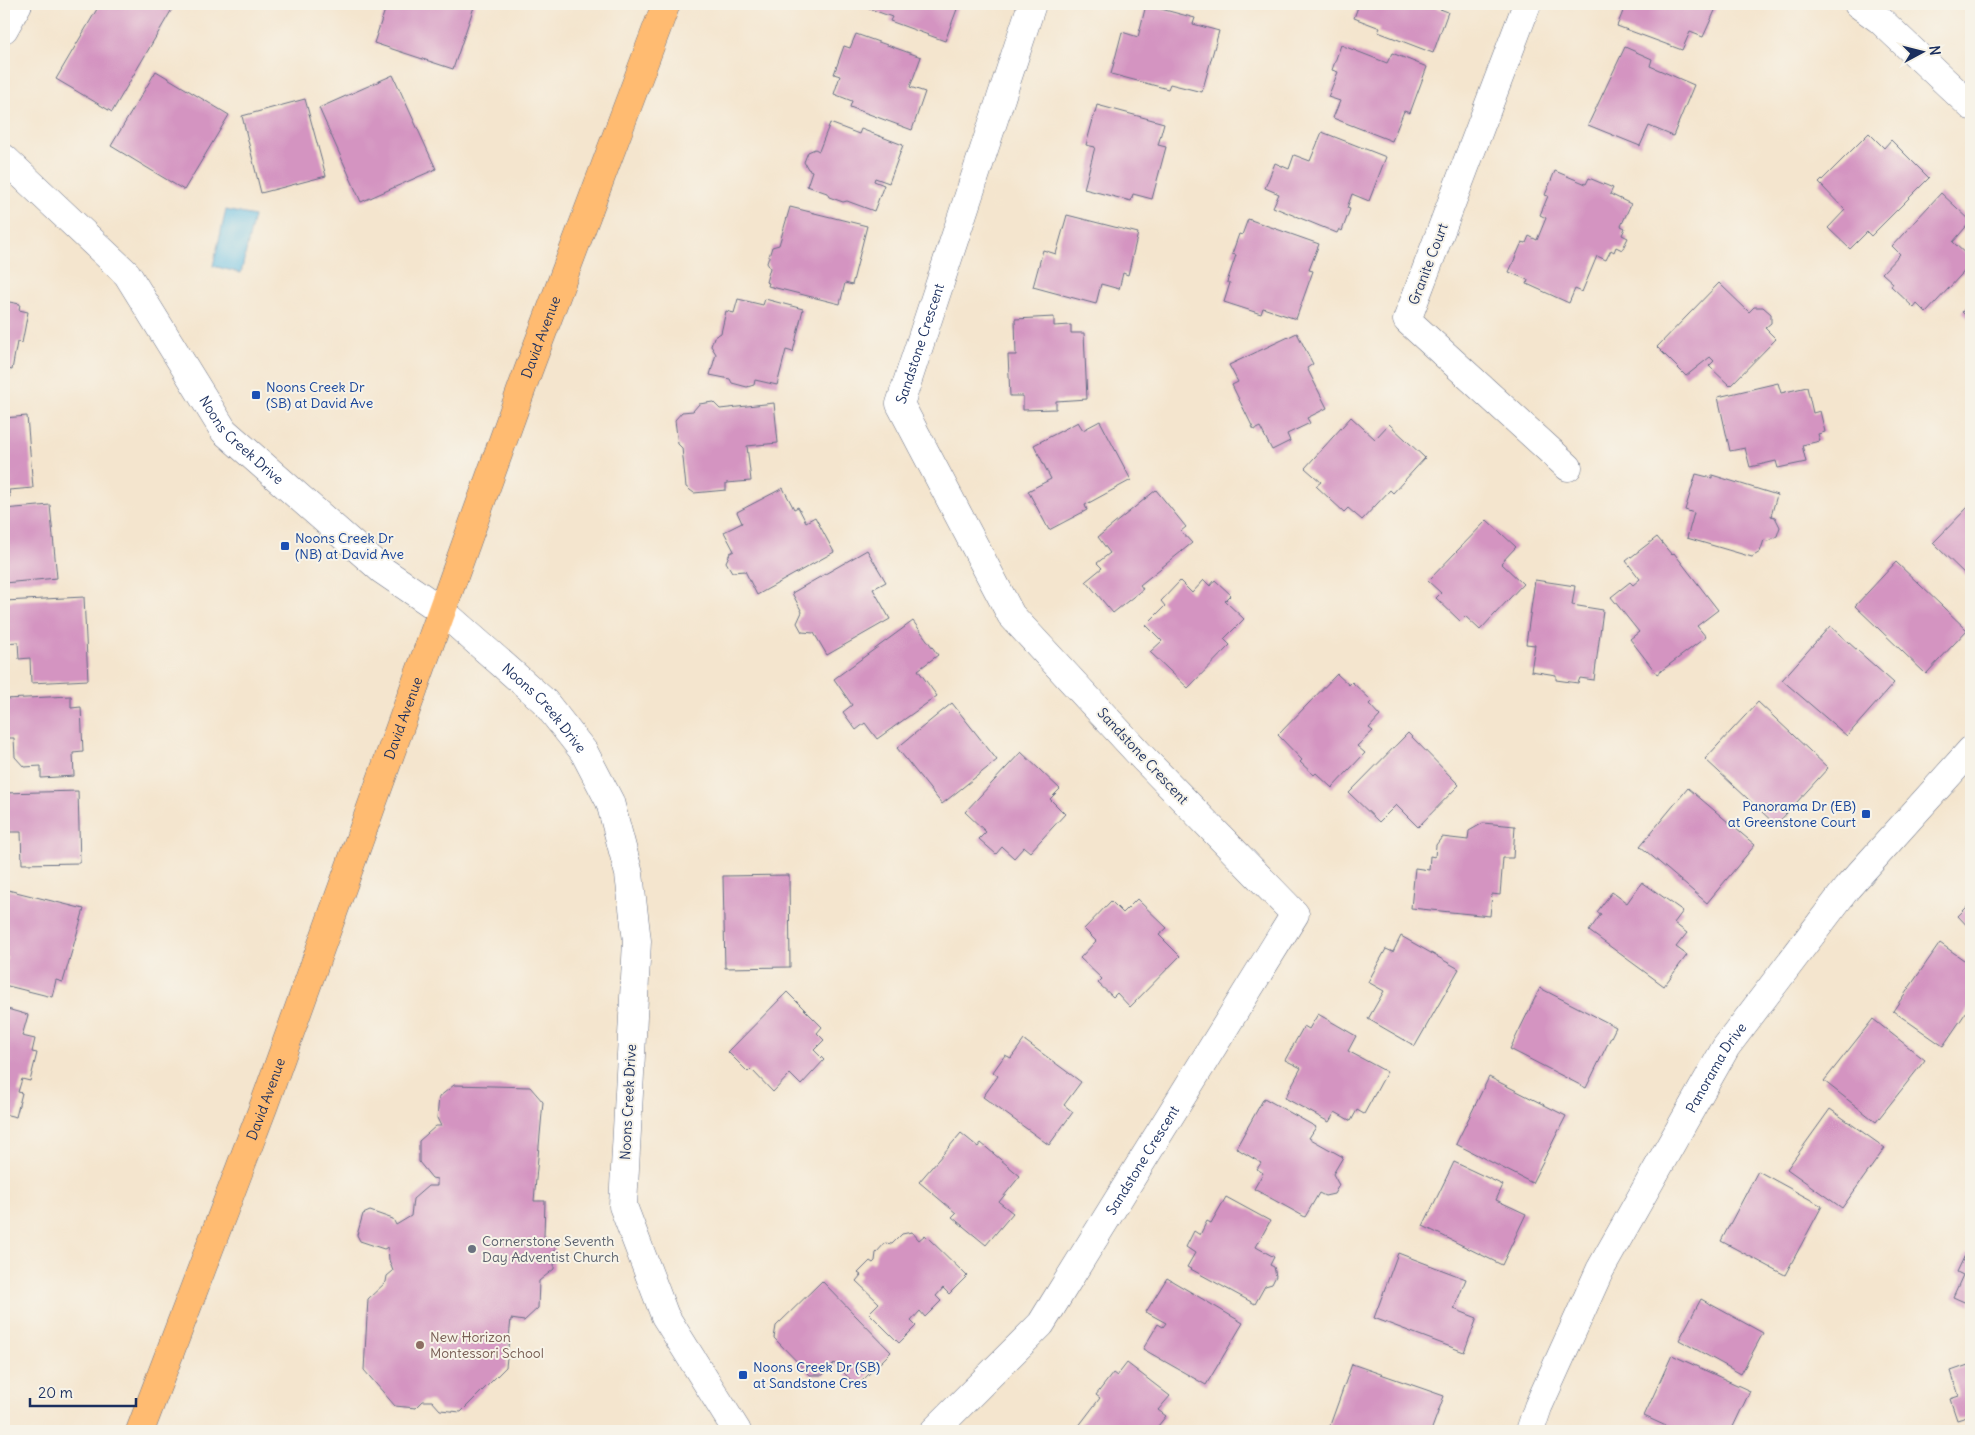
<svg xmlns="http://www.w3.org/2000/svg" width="1975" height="1435" font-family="Delius,sans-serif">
<rect width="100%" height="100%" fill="#f7f3e8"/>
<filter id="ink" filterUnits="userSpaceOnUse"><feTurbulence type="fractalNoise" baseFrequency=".02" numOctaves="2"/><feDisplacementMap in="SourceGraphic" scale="10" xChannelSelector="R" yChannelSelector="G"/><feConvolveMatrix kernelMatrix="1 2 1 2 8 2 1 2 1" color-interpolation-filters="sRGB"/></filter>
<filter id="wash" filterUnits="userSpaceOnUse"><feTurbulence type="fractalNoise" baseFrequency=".0096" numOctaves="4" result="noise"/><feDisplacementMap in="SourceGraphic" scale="20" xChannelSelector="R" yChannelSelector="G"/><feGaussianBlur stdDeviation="1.12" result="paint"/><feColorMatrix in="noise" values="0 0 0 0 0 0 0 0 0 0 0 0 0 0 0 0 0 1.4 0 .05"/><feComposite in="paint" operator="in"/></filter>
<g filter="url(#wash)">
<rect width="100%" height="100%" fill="#f4e5ce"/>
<polygon fill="#67bfe4" stroke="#4177a1" points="226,210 254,216 241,273 213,266"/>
<g id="blocks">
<g fill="#d494c1">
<polygon points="100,4 175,4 112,112 56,79"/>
<polygon points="387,4 475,4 453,69 374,43"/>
<polygon points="857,4 959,4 945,41 890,21 892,17"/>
<polygon points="1359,4 1427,4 1448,12 1433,53 1378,32 1380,28 1354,18"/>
<polygon points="1626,4 1718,4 1703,37 1690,32 1682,50 1617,26"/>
<polygon points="1146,5 1195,18 1193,24 1219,31 1202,92 1170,84 1168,89 1111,74 1122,32 1138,37"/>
<polygon points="856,34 921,57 910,87 925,92 912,130 850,107 852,101 834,94 840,76 834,74 844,46 850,48"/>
<polygon points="1341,45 1387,63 1392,53 1427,67 1410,113 1404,111 1392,141 1333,118 1340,101 1328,97 1338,72 1332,70"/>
<polygon points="1625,47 1652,59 1650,66 1694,85 1673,136 1649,126 1640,146 1588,125"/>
<polygon points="156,71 229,115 184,190 111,146"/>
<polygon points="393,75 436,169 361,202 319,108"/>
<polygon points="305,99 326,176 261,193 242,116"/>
<polygon points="1097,105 1164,123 1158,145 1166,147 1152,199 1133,194 1131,201 1084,189 1095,147 1086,145"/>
<polygon points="830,123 859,134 861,129 903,145 889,183 875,178 874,181 884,185 874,211 847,201 843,202 829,197 827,193 807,186 812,171 808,169 804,162 808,152 815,149 819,151"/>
<polygon points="1322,132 1386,157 1369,201 1352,194 1347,208 1350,209 1342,231 1339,229 1337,233 1273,207 1279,194 1265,188 1275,163 1289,169 1294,155 1310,161"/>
<polygon points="1869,133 1884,148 1891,140 1929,178 1871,236 1867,232 1850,249 1828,228 1845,210 1819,183"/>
<polygon points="1555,171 1586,184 1589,178 1613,188 1610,194 1631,204 1621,226 1625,228 1622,235 1628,238 1622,250 1616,247 1614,252 1611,250 1606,260 1597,256 1582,292 1575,289 1569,303 1527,284 1528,280 1509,272 1522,242 1526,243 1529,236 1537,240 1546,218 1540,215 1548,196 1545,195"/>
<polygon points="1941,193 1971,221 1953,242 1971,259 1971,264 1926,313 1917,304 1914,308 1891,286 1893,283 1882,273 1900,254 1892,246"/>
<polygon points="790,207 867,226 852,285 845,283 840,304 768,286 769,283 766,282 770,268 767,263 772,247 779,245"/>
<polygon points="1067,215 1138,233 1128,275 1123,273 1119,289 1101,284 1096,304 1033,287 1043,250 1056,254"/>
<polygon points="1248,219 1319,244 1309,270 1313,271 1296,319 1263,308 1261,314 1224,302 1230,283 1227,282 1236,255 1232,254 1239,234 1242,235"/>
<polygon points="1719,283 1749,312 1754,307 1763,307 1771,314 1771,323 1765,328 1776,339 1730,386 1709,366 1714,361 1710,357 1686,376 1657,347"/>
<polygon points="738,299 763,305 765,299 803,309 793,352 786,350 777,385 755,380 754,385 747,387 732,383 730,379 710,375 716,354 711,346 714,337 721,333 726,311 734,313"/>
<polygon points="4,301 20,304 19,310 28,312 22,343 17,342 12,370 4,368"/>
<polygon points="1971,302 1971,321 1962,312"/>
<polygon points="1054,317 1054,326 1071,325 1071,333 1084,333 1087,399 1056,401 1056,409 1023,410 1023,396 1010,396 1008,355 1016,355 1015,319"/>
<polygon points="1297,333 1313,364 1307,368 1327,408 1307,418 1310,423 1287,434 1290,441 1272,450 1260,427 1254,430 1232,385 1238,382 1229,365"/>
<polygon points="1778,383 1781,393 1807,387 1813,413 1820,411 1825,432 1818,434 1820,441 1802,445 1806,462 1778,468 1776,461 1750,467 1745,448 1730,451 1718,397"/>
<polygon points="713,402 720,409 774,403 778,443 747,446 751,481 726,483 726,490 694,493 686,487 682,448 678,444 675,420 682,412 693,411 699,404"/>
<polygon points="27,416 33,488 9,490 10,497 4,497 4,418"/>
<polygon points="1351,417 1375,439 1389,424 1425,458 1393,493 1390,490 1362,520 1348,508 1344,512 1316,486 1321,482 1305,468"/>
<polygon points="1100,421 1131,480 1085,505 1087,510 1049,530 1028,491 1051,479 1034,445 1078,422 1083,430"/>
<polygon points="1696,474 1712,478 1712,475 1777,495 1771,516 1775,517 1780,527 1777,536 1768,541 1764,540 1760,552 1752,557 1687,538 1694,513 1685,510"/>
<polygon points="783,488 794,509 798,507 806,522 815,517 834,552 757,595 745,571 732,572 726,562 730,553 734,551 724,532 742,523 737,512"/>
<polygon points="1156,490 1186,527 1181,531 1192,543 1140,585 1143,589 1113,613 1086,581 1102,568 1097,563 1110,553 1098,537"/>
<polygon points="1971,504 1971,580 1933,543"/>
<polygon points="50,505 57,578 4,583 4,509"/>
<polygon points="1487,520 1516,547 1501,563 1523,584 1480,630 1465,616 1460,621 1436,598 1441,593 1428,581"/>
<polygon points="1657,537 1672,555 1674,553 1718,610 1697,626 1706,637 1657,674 1630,639 1639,632 1611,597 1630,582 1633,585 1640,579 1626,561"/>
<polygon points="867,550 886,582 873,589 890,619 827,655 814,633 802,632 797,623 802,612 792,593"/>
<polygon points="1896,562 1967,630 1926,674 1855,606"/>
<polygon points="1204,580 1210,586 1215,580 1231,595 1225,601 1244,619 1224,639 1230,645 1188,688 1150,652 1162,641 1146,625 1165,606 1161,601 1180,581 1192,593"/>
<polygon points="1535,580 1575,586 1572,605 1603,610 1594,680 1580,678 1578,683 1556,680 1556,675 1531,671 1535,645 1526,644"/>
<polygon points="84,597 88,680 31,683 30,658 19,659 18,642 4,643 4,601"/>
<polygon points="913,621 938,655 918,670 937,696 877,739 865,723 856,730 843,712 852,705 834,679"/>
<polygon points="1830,626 1894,683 1847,736 1782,680"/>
<polygon points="1337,674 1349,685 1352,682 1372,701 1369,704 1380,716 1369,728 1373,731 1357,746 1365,753 1332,788 1316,773 1314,775 1300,762 1302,760 1278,735"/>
<polygon points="71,696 71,708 81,707 83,752 73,753 74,776 41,778 41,766 24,767 15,757 14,738 4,738 4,699"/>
<polygon points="1758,702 1828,768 1776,825 1705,759"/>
<polygon points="952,703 997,760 942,804 897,748"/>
<polygon points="1408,733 1459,785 1418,827 1396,805 1379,822 1349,793"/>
<polygon points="1021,752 1060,789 1050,799 1065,814 1030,852 1024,847 1014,858 1002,847 996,854 979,839 986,832 965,812"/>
<polygon points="1688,788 1755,845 1707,903 1640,846"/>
<polygon points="78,791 80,863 22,864 21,832 4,832 4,793"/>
<polygon points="1483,823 1515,826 1513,858 1503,858 1500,895 1492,894 1490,916 1411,908 1415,868 1429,870 1430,856 1435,857 1436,845 1442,837 1468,840 1469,831"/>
<polygon points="789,875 790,967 725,968 723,876"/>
<polygon points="1642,882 1683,911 1674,923 1687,933 1676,947 1687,955 1664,986 1589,931 1601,914 1597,912 1612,892 1627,903"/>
<polygon points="4,889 84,909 63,982 56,980 52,997 4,985 7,957 4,957"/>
<polygon points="1137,899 1167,928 1159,935 1180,956 1130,1007 1117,993 1113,997 1098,983 1102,979 1080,958 1096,941 1084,929 1111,901 1123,913"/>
<polygon points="1971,903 1971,930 1958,916"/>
<polygon points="1401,936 1459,969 1415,1046 1368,1019 1384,991 1368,982 1386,949 1393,952"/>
<polygon points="1940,943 1971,965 1971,1005 1943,1046 1893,1011"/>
<polygon points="1540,988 1616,1027 1586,1088 1510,1049"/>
<polygon points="787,992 822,1027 817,1033 824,1040 814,1050 824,1060 801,1085 790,1074 773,1092 751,1069 748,1072 728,1052"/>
<polygon points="4,1008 28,1015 22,1036 35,1039 32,1052 37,1053 30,1081 22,1079 18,1092 22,1093 16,1117 4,1114"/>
<polygon points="1318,1014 1356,1036 1348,1051 1387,1072 1364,1114 1357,1110 1351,1121 1335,1112 1329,1122 1285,1098 1301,1068 1285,1060 1304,1026 1309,1029"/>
<polygon points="1873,1019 1925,1060 1876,1122 1824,1081"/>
<polygon points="1024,1040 1081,1082 1064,1105 1073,1112 1049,1145 983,1097 998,1076 993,1072 1005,1055 1011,1058"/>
<polygon points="1489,1077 1566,1116 1532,1183 1456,1144"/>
<polygon points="454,1085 530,1087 543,1102 534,1201 545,1201 544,1236 555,1248 554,1269 539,1281 538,1308 524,1321 511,1319 506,1367 461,1412 440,1410 432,1401 423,1401 416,1408 395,1406 364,1370 368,1299 386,1282 387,1276 393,1271 389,1260 388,1247 384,1249 360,1241 357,1235 363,1214 370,1211 393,1219 396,1225 411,1216 413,1199 428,1186 437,1186 437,1179 432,1178 419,1162 419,1141 436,1126 441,1126 437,1118 439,1097"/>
<polygon points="1264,1098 1316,1127 1309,1138 1343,1157 1333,1174 1339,1185 1334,1194 1325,1196 1319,1193 1305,1217 1254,1189 1263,1173 1257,1169 1261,1163 1236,1148"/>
<polygon points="1830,1109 1885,1148 1842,1208 1787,1169"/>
<polygon points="961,1133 978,1147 981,1143 1020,1176 999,1202 1013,1213 986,1245 952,1217 956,1213 919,1182"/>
<polygon points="1454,1162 1503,1185 1496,1200 1526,1214 1502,1265 1423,1226"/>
<polygon points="1758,1171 1822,1206 1785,1275 1721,1241"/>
<polygon points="1226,1197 1270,1221 1256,1247 1274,1257 1270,1265 1274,1267 1276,1276 1272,1284 1265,1286 1255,1304 1187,1267 1195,1253 1186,1247 1194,1231 1200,1235 1207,1221 1211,1223"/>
<polygon points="912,1232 919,1240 925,1235 967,1276 949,1294 943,1288 936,1296 941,1301 925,1317 920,1311 911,1321 916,1326 899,1343 869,1313 879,1303 856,1281 861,1275 858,1273 870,1261 873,1263 875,1261 876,1253 885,1243 892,1244 902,1234"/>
<polygon points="1398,1253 1466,1279 1454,1309 1477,1318 1464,1352 1374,1318"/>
<polygon points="1966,1253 1971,1256 1971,1305 1953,1297 1963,1275 1957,1272"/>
<polygon points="1167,1278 1243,1323 1206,1385 1143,1349 1158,1324 1163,1327 1166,1323 1146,1312"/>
<polygon points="822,1281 891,1352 857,1386 834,1363 823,1375 810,1375 774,1338 776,1326"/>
<polygon points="1701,1299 1763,1333 1741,1374 1679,1340"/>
<polygon points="1672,1355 1750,1391 1731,1431 1677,1431 1644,1416"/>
<polygon points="1127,1363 1170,1396 1158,1410 1166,1416 1154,1431 1084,1431 1078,1427 1100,1398 1096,1395 1113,1373 1117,1376"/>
<polygon points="1352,1364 1444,1396 1431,1431 1338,1431 1329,1428"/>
<polygon points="1971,1364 1971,1427 1967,1417 1957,1420 1950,1399 1959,1396 1951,1371"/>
</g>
</g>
</g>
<g filter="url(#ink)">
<use href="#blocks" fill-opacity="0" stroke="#676f85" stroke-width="1"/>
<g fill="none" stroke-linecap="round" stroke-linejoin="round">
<g stroke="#676f85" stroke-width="29">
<g id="minor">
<polyline points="1527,4 1407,320 1568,467"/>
<polyline points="1858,4 1880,20 1971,106"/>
<polyline points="4,29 18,4"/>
<path id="s1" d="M4 158 127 274 224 431 382 570 442 611 544 701 584 752 610 802 629 874 637 941 623 1206 665 1316 737 1431"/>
<path id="s2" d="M934 1431 1041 1324 1295 914 1144 759 1011 615 900 404 1032 4"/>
<path id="s3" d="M1530 1431 1538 1407 1600 1270 1726 1047 1847 888 1971 750"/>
</g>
</g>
<g stroke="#676f85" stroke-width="29">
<g id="major">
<path id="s4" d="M140 1431 264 1105 528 371 666 4"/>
</g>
</g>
<use href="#minor" stroke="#fff" stroke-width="28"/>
<use href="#major" stroke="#ffbb71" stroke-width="28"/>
</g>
</g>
<g fill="#1a4fb4" stroke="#f7f3e8" stroke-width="2">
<rect x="251" y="390" width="10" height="10" rx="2.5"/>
<rect x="280" y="541" width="10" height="10" rx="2.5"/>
<rect x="1861" y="809" width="10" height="10" rx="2.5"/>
<rect x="738" y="1370" width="10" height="10" rx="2.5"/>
</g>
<circle fill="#6b7280" stroke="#f7f3e8" stroke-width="2" cx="472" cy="1249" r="5"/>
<circle fill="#8d6e63" stroke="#f7f3e8" stroke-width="2" cx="420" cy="1345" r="5"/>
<g text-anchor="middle" stroke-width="4" stroke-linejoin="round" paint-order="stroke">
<g font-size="14" fill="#1b2f5e" stroke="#f7f3e8">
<text transform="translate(1428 264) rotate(-69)" y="5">Granite Court</text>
<text dy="5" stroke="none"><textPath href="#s4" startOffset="1165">David Avenue</textPath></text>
<text dy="5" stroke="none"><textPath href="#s2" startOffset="1348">Sandstone Crescent</textPath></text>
<text dy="5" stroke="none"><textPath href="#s1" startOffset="372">Noons Creek Drive</textPath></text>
<text dy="5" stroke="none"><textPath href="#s1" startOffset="778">Noons Creek Drive</textPath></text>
<text dy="5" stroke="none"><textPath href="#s4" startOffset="760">David Avenue</textPath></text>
<text transform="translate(1143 756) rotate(47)" y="5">Sandstone Crescent</text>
<text dy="5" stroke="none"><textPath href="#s3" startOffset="409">Panorama Drive</textPath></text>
<text dy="5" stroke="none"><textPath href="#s4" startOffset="355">David Avenue</textPath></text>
<text transform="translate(628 1102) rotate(-87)" y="5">Noons Creek Drive</text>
<text dy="5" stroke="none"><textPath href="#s2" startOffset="344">Sandstone Crescent</textPath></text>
</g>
<g font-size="14" fill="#164399" stroke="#f7f3e8" text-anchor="start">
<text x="266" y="392">Noons Creek Dr<tspan x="266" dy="16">(SB) at David Ave</tspan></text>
<text x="295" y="543">Noons Creek Dr<tspan x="295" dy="16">(NB) at David Ave</tspan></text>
<text x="1856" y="811" text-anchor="end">Panorama Dr (EB)<tspan x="1856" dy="16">at Greenstone Court</tspan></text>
<text x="753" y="1372">Noons Creek Dr (SB)<tspan x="753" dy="16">at Sandstone Cres</tspan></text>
</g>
<g font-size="14" fill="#5b616d" stroke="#f7f3e8" text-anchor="start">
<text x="482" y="1246">Cornerstone Seventh<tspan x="482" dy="16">Day Adventist Church</tspan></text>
</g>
<g font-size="14" fill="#785e54" stroke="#f7f3e8" text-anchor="start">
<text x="430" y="1342">New Horizon<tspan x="430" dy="16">Montessori School</tspan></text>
</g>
</g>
<rect width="1975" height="1435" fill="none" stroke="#f7f3e8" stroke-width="20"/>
<g transform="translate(1922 52) rotate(83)" stroke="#f7f3e8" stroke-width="4" paint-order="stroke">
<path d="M0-4L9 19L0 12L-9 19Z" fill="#1b2f5e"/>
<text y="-8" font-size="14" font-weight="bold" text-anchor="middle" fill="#1b2f5e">N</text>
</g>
<path d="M30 1398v8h106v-8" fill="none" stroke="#1b2f5e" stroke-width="2.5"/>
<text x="38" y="1398" font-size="15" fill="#1b2f5e" stroke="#f7f3e8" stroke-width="4" paint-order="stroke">20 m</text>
</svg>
